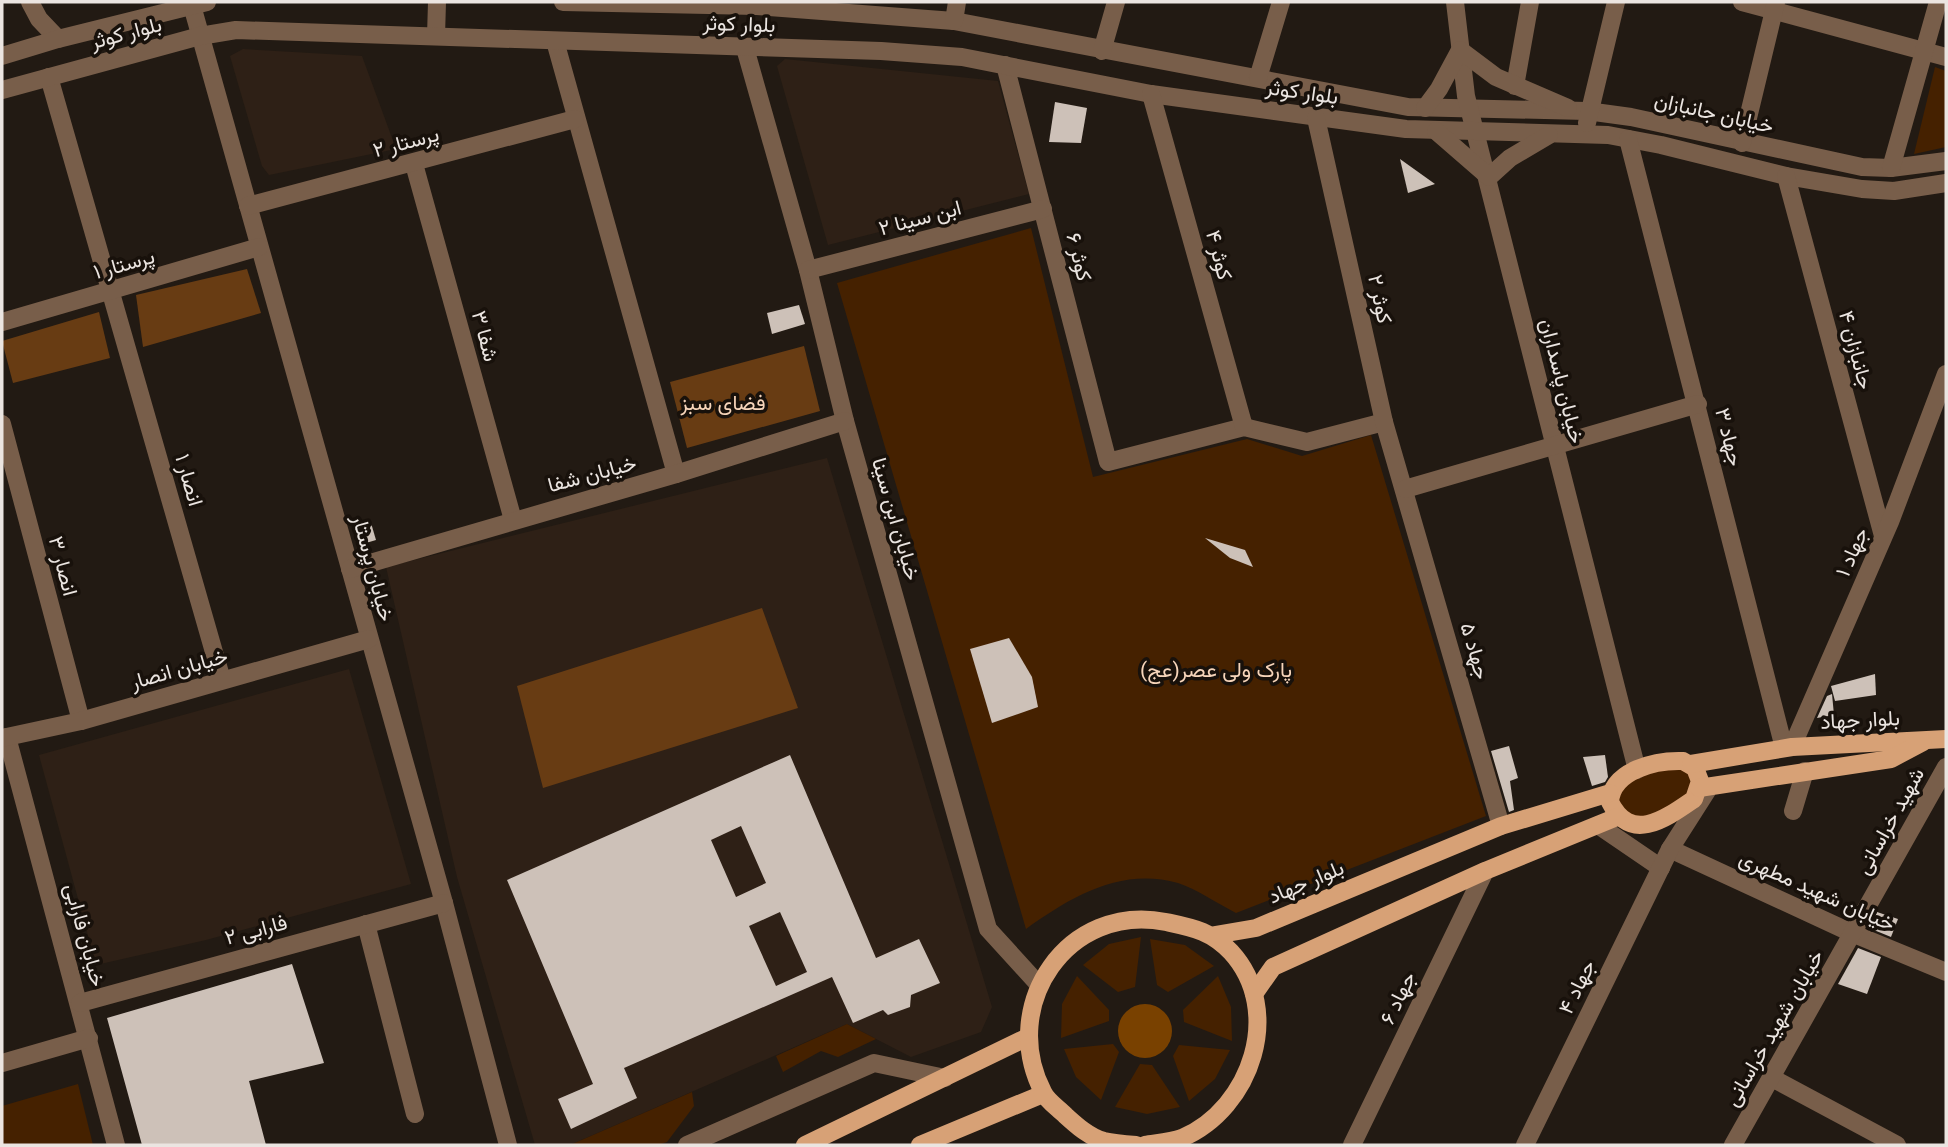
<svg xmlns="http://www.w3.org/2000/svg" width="1948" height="1147" font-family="Roboto,Vazirmatn,sans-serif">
<rect width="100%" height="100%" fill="#221a13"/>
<g fill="#2e2016">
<polygon points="243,49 362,56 396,149 269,175 262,166 230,56"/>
<polygon points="785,59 998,81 1029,194 828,245 777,66"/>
<polygon points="827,458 992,1007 981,1032 911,1057 847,1024 570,1145 535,1145 457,877 386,567"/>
<polygon points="349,669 411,884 206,940 96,965 39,755"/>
</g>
<g fill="#452100">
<polygon points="1935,67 1946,71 1946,147 1914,154"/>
<path d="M1031 228 1093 477 1247 439 1302 456 1371 435 1486 816 1236 913C1218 904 1197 889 1178 883 1120 867 1071 897 1026 929L837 283Z"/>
<polygon points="1683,763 1698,781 1677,808 1625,822 1613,792 1625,778"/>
<polygon points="1141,937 1135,987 1118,992 1083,965 1109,944"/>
<polygon points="1150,939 1185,945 1214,966 1168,992 1157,985"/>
<polygon points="1077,976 1109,1010 1109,1021 1061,1038 1062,1004"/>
<polygon points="1218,976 1231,1007 1232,1041 1184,1022 1183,1010"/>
<polygon points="847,1024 876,1039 838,1057 821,1051 783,1072 776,1056"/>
<polygon points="1113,1044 1119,1052 1101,1100 1076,1077 1064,1049"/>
<polygon points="1179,1045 1230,1050 1215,1079 1189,1101 1173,1056"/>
<polygon points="1140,1064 1152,1065 1180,1107 1147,1114 1115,1107"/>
<polygon points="78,1084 93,1145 2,1145 2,1106"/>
<polygon points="692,1092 694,1106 667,1142 658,1145 570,1145"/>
</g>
<g fill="#683c13">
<polygon points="247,269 261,313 143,347 136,295"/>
<polygon points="99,312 110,358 13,383 2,341"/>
<polygon points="804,346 820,411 687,448 670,382"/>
<polygon points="762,608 798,708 543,788 517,686"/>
</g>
<circle fill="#794100" cx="1145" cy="1031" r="27"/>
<g fill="#cdc1b8" fill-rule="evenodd">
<polygon points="1055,102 1087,108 1081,143 1049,142"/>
<polygon points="1400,159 1435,184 1408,193"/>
<polygon points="799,305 805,324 772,334 767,313"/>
<polygon points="371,523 376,540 366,543 358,538 354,528"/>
<polygon points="1205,538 1245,550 1253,567 1230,558"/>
<polygon points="1009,638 1032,677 1038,707 992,723 970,649"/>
<polygon points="1875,674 1876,695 1835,701 1831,686"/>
<polygon points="1832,694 1834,715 1817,718 1827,696"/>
<polygon points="1509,746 1518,778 1510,781 1514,810 1509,812 1491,751"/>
<path d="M790 755 876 958 919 939 940 983 911 995 910 1007 888 1015 883 1010 853 1023 832 977 624 1068 637 1098 571 1129 558 1099 593 1084 507 880ZM741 826 766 883 736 897 711 840ZM780 912 807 972 776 986 749 926Z"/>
<polygon points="1605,755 1608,777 1605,782 1592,786 1583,757"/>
<polygon points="1877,912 1898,919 1891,937 1869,928"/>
<polygon points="1858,948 1881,957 1867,994 1838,984"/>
<polygon points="292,964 324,1063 249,1081 266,1145 142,1145 107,1018"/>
</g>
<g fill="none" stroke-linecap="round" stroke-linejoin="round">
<g stroke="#785e4a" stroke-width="18">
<polyline points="30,2 39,19 58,39"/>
<polyline points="191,2 444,903 508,1145"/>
<polyline points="563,2 757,6 954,21 1408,107 1587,111 1631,117 1862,167 1891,168 1946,161"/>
<polyline points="1455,2 1466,96 1637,770"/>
<polyline points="1742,2 1946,57"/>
<polyline points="954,21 957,2"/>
<polyline points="436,36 437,2"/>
<polyline points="555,41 676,474"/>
<polyline points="745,48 808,270 845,421 988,929 1039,985"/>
<polyline points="1102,51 1116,2"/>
<polyline points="2,56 58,39 207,2"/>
<polyline points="1005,65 1108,462 1244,427 1307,442 1384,422"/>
<polyline points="49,77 222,680"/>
<polyline points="1258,78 1281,2"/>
<polyline points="1515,86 1530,2"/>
<polyline points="2,90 200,36 236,30 881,51 962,57 1151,94 1406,129 1608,135 1661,145 1786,176 1862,189 1894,191 1946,183"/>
<polyline points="1151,94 1244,427"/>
<polyline points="1425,108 1439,89 1460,50 1496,77 1568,108"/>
<polyline points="1316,118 1384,422 1501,826"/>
<polyline points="1587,123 1616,2"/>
<polyline points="1436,131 1489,177 1510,158 1549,135"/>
<polyline points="1628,139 1784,748"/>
<polyline points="1742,143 1776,2"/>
<polyline points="414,164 513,520"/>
<polyline points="1891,168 1938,2"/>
<polyline points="1786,176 1883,536"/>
<polyline points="248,206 575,119"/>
<polyline points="808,270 1043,209"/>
<polyline points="2,322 259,247"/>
<polyline points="2,424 81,721"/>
<polyline points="1405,489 1698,404"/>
<polyline points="350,569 676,474 845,421"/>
<polyline points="7,737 116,1145"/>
<polyline points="2,738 81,721 369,639"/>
<polyline points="1792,747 1890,522 1946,374"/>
<polyline points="1793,811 1805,771"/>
<polyline points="1598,825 1661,868"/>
<polyline points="1670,849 1854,934 1946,972"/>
<polyline points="366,924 415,1114"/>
<polyline points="80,1003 444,903"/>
<polyline points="2,1063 89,1038"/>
<polyline points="1772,1078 1897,1145"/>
<polyline points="687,1145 874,1063 945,1078"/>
<polyline points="1352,1145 1485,871"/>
<polyline points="1525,1145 1670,849 1707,791"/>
<polyline points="1733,1145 1946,767"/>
</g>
<g stroke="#d7a176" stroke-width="18">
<path d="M1683 761 1695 768 1700 781 1694 799C1665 819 1631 844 1610 802 1612 770 1656 760 1683 761Z"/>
<polyline points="1691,764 1792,747 1946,739"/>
<polyline points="1699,788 1891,759 1923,742"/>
<polyline points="1215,935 1256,928 1501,826 1610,793"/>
<polyline points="1254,994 1273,967 1485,871 1617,817"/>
<polyline points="805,1145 1026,1038"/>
<polyline points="920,1145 1043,1094"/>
<path d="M1136 1145C1125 1144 1114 1143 1104 1141 1089 1137 1076 1125 1065 1115 1058 1108 1047 1101 1043 1092 998 1005 1068 902 1166 922 1194 928 1211 931 1231 952 1284 1010 1252 1108 1182 1138 1171 1142 1157 1143 1145 1145"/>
</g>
</g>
<g text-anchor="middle" stroke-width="7" stroke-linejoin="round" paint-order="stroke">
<g font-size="21" fill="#ebe5e1" stroke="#18110b">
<text transform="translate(739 24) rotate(2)" y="7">بلوار کوثر</text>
<text transform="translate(126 33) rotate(-15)" y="7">بلوار کوثر</text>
<text transform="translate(1302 92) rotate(8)" y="7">بلوار کوثر</text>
<text transform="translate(1714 113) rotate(13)" y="7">خیابان جانبازان</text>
<text transform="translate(406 142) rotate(-15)" y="7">پرستار ۲</text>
<text transform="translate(920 218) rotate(-15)" y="7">ابن سینا ۲</text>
<text transform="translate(1219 255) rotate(75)" y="7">کوثر ۴</text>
<text transform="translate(1079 257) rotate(76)" y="7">کوثر ۶</text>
<text transform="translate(124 264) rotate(-16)" y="7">پرستار ۱</text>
<text transform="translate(1380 299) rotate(78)" y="7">کوثر ۲</text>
<text transform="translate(485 336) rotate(75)" y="7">شفا ۳</text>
<text transform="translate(1856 350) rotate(75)" y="7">جانبازان ۴</text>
<text transform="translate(1562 381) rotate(76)" y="7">خیابان پاسداران</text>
<text transform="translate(1729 437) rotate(76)" y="7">جهاد ۳</text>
<text transform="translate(592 474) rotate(-15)" y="7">خیابان شفا</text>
<text transform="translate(189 480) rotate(74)" y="7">انصار ۱</text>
<text transform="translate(896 519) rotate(74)" y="7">خیابان ابن سینا</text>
<text transform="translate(1852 552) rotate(-66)" y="7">جهاد ۱</text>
<text transform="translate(63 566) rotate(75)" y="7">انصار ۳</text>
<text transform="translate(373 568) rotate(75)" y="7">خیابان پرستار</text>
<text transform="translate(1475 651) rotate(74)" y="7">جهاد ۵</text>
<text transform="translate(179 669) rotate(-16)" y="7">خیابان انصار</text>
<text transform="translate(1860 720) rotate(-3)" y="7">بلوار جهاد</text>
<text transform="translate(1890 821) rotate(-61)" y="7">شهید خراسانی</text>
<text transform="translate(1306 882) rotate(-23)" y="7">بلوار جهاد</text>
<text transform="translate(1817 891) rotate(24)" y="7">خیابان شهید مطهری</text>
<text transform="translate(256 930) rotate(-15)" y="7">فارابی ۲</text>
<text transform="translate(85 935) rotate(75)" y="7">خیابان فارابی</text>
<text transform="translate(1577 987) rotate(-64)" y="7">جهاد ۴</text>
<text transform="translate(1398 998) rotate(-64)" y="7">جهاد ۶</text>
<text transform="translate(1774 1028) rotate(-60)" y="7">خیابان شهید خراسانی</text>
</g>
<g font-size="21" fill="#f7d5ba" stroke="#18110b">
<text x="723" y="410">فضای سبز</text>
<text x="1216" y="677">پارک ولی عصر(عج)</text>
</g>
</g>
<rect width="1948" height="1147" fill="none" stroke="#ebe5e1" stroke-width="7"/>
</svg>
